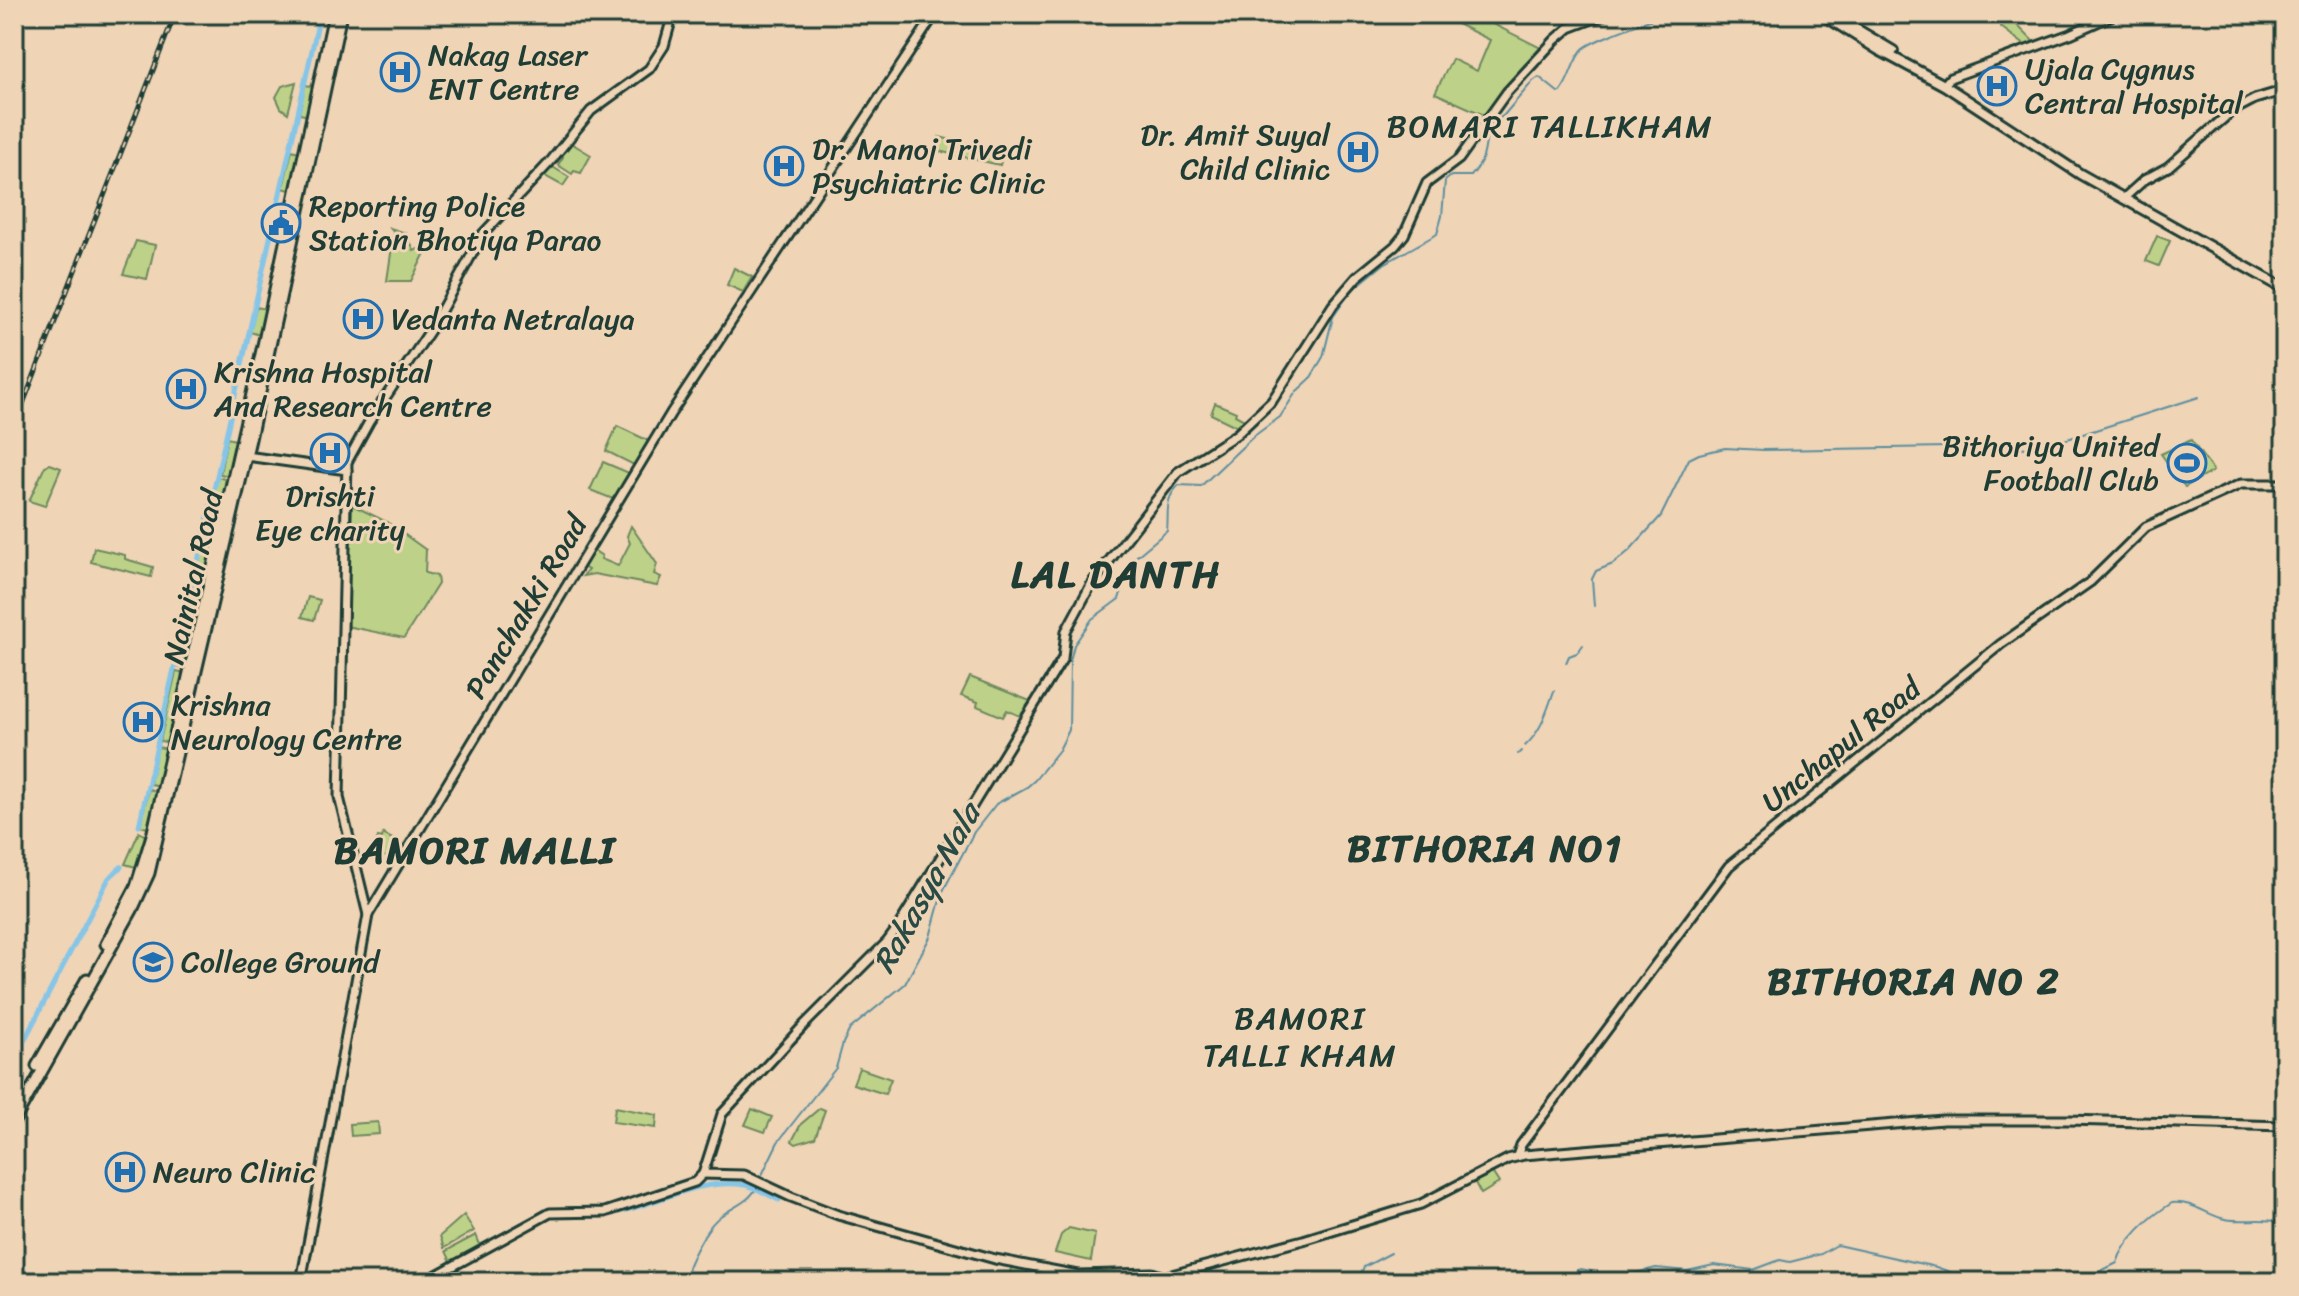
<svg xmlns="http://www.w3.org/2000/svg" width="2299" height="1296" font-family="Sriracha,sans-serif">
<rect width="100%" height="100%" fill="#efd4b6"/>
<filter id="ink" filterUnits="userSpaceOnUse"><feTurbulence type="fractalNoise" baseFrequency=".0125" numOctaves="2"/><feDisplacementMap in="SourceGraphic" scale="16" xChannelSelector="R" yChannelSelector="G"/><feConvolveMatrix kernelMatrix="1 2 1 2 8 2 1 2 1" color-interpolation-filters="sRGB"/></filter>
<g filter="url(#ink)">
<g fill="#bdd288" stroke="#6e885e" stroke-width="2">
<polygon points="1437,14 1473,14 1541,48 1509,83 1484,115 1435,93 1452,59 1477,71 1490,40"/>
<polygon points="2009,14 2021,16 2016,24 2033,41 2026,46 2001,27"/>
<polygon points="296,82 288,113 281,108 276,97 282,86"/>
<polygon points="305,85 317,87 311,116 299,114"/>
<polygon points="939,137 1003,152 1000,165 938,151"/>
<polygon points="571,143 591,155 581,173 574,171 572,174 558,165 563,157 560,155"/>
<polygon points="292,150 302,153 293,191 283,188"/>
<polygon points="551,166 569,177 563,186 543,175"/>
<polygon points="390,228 406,233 414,251 427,245 428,247 411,281 387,281 394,233"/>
<polygon points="2157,236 2170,241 2159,266 2146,261"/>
<polygon points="136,241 155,245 147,279 123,274"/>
<polygon points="734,268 752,277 743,292 727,285"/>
<polygon points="256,307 266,309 260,335 250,332"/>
<polygon points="1215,403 1236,412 1235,415 1248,422 1240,428 1211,414"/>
<polygon points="617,426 649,441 634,465 606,451"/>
<polygon points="227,438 239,441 231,476 220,474"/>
<polygon points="2191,440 2213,471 2185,487 2161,454"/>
<polygon points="603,462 629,473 613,499 590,490"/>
<polygon points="50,464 61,468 45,506 29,501 45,466"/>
<polygon points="216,477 230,480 214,547 201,545"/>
<polygon points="352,505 387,522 426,550 425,573 437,576 438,584 404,638 346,626 348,546 351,546"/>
<polygon points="631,526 657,564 654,574 661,577 657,586 594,574 583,576 588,570 583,567 593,550 602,556 601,559 618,566 630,543 627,536"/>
<polygon points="94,548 125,555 125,559 153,567 151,577 91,562"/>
<polygon points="200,551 212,554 200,605 188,602"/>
<polygon points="308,597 320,600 314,620 302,617"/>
<polygon points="190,609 200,611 187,669 176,667"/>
<polygon points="176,672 186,674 171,743 160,741"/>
<polygon points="970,677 1030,701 1020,716 1007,710 1003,717 977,706 978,702 961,696"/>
<polygon points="157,747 169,749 161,786 150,784"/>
<polygon points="149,789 159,792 151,829 140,826"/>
<polygon points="139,832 147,837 136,867 125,864"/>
<polygon points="383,834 405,846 400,855 395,852 391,859 373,852 378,837 382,838"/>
<polygon points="859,1068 891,1079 885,1094 853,1084"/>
<polygon points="615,1107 657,1115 656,1128 613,1122"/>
<polygon points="820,1108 825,1110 815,1138 796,1144 792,1141 801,1124"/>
<polygon points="752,1109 772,1117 765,1132 745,1125"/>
<polygon points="378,1122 379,1134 351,1136 350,1124"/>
<polygon points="1492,1172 1499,1183 1481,1194 1474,1181"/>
<polygon points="464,1215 474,1231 444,1248 440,1236"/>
<polygon points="1069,1228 1095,1234 1091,1261 1055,1253 1061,1235"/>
<polygon points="476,1235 481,1247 451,1262 446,1251"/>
<polygon points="1012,1264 1028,1267 1025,1282 1008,1282"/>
</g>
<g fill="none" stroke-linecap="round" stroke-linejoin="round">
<g stroke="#5d8f9f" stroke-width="2">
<polyline points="1594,606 1592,579 1596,571 1613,564 1629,551 1661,516 1689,459 1699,454 1725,448 1764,450 2008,446 2036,449 2199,397"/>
<polyline points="1566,663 1569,656 1577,653 1583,645"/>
<path d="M1525 746C1542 730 1546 713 1554 691"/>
<polyline points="1518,754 1521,751"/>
<path d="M760 1179 778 1142 836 1068 843 1043 850 1029 905 984 930 937 942 893 974 832 996 804 1027 787 1035 780 1059 750 1069 730 1070 661 1074 645 1092 619 1119 599 1131 563 1137 556 1167 531C1169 512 1164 499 1179 485L1201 486 1254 436 1280 417 1296 392 1310 379 1323 357 1333 317 1351 291 1384 264 1437 234 1442 216 1445 181 1451 176H1471C1490 155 1482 146 1490 125L1504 115 1533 81 1539 77 1559 93C1571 80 1571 62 1583 49 1595 38 1645 23 1664 14"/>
<polyline points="673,1282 677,1279"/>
<path d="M687 1282C685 1271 690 1262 695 1252 703 1237 710 1222 725 1213 739 1204 750 1201 758 1185"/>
<polyline points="1356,1282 1364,1267 1391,1253"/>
<polyline points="1570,1282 1577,1270 1581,1269 1619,1277 1656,1268 1687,1271 1714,1265 1753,1270 1780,1260 1790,1262 1821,1254 1837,1245 1936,1267 1950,1272 1958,1282"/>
<path d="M2089 1282 2101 1271 2117 1263C2124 1240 2149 1217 2172 1203 2191 1201 2204 1213 2221 1218 2239 1224 2261 1216 2285 1223"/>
</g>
<g stroke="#86c5e7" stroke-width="5">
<polyline points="139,826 320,14"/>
<polyline points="14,1060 109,878 121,867"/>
<path d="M587 1216C641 1216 690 1176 745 1185 756 1187 768 1195 779 1200"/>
</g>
<g stroke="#1f3d34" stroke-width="13">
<g id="tertiary">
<polyline points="1606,14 1569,28 1555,40 1507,92 1459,159 1427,183 1404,235 1395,246 1357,277 1333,305 1272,401 1237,434 1178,472 1092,583 1066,631 1063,658 898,927 887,942 803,1026 722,1114 703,1174 744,1175 791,1197 838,1215 995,1259 1078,1275 1152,1273 1164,1277 1303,1240 1421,1204 1508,1159 1524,1155 1943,1120 2068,1120 2285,1126"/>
<polyline points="246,456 347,470"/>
<polyline points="368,915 339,797 347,462 369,422 431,329 483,234 550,162 591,111 649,69 664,46 673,14"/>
<polyline points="1517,1156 1521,1145 1729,866 2001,644 2090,582 2146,527 2241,484 2285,484"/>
</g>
</g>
<g stroke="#1f3d34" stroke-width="13">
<g id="secondary">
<polyline points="1944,85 1950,78 2070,34 2115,14"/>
<polyline points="2124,198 2144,180 2168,167 2232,111 2255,99 2285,90"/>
<polyline points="301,1282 368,915 671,413 935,14"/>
<polyline points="424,1282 550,1213 605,1212 695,1182 703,1174"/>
</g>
</g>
<g stroke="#1f3d34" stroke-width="14">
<g id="primary">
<polyline points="1822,14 1879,50 1944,85 2080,174 2285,289"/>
<polyline points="1836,17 1893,51"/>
</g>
</g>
<g stroke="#1f3d34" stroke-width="15">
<g id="trunk">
<polyline points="106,944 136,887 153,832 264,341 334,14"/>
<polyline points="37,1066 87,979"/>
<polyline points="14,1121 132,910 149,873 250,439 341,14"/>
</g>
</g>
<use href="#tertiary" stroke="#efd4b6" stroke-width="7"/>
<use href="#secondary" stroke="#efd4b6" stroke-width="7"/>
<use href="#primary" stroke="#efd4b6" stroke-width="8"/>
<use href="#trunk" stroke="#efd4b6" stroke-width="9"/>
<g stroke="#1f3d34" stroke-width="5">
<polyline id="rail" points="14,427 175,14"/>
</g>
<use href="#rail" stroke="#efd4b6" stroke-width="2" stroke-dasharray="6" stroke-linecap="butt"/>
</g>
</g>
<defs>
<g id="hospital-ring" transform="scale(2)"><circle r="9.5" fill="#efd4b6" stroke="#1f6fb2" stroke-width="1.5"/><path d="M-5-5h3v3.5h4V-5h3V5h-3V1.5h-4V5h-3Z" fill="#1f6fb2"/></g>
<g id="civic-ring" transform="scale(2)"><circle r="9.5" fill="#efd4b6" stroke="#1f6fb2" stroke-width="1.5"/><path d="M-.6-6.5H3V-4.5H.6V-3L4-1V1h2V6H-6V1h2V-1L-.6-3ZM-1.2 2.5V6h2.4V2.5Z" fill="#1f6fb2"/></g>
<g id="stadium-ring" transform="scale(2)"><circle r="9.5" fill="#efd4b6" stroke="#1f6fb2" stroke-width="1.5"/><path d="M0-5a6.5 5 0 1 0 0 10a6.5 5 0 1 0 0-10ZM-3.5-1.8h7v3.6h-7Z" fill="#1f6fb2"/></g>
<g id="university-ring" transform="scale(2)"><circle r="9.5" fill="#efd4b6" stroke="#1f6fb2" stroke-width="1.5"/><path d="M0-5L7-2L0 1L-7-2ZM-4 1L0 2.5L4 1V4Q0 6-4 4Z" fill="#1f6fb2"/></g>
</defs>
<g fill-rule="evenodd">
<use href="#hospital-ring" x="400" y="72"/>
<use href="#hospital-ring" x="1997" y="86"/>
<use href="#hospital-ring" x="1358" y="152"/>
<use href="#hospital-ring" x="784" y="166"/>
<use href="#civic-ring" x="281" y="223"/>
<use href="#hospital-ring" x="363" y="319"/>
<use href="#hospital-ring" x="186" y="389"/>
<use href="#hospital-ring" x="330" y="453"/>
<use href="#stadium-ring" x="2187" y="463"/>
<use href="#hospital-ring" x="143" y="722"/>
<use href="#university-ring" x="153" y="962"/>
<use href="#hospital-ring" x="125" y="1172"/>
</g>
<g text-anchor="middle" stroke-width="6" stroke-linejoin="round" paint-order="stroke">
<g font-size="30" fill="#1f3d34" stroke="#efd4b6" text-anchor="start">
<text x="428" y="65">Nakag Laser<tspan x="428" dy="34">ENT Centre</tspan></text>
<text x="2025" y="79">Ujala Cygnus<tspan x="2025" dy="34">Central Hospital</tspan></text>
<text x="1330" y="145" text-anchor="end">Dr. Amit Suyal<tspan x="1330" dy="34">Child Clinic</tspan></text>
<text x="812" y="159">Dr. Manoj Trivedi<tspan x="812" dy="34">Psychiatric Clinic</tspan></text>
<text x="309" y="216">Reporting Police<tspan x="309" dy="34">Station Bhotiya Parao</tspan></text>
<text x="391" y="329">Vedanta Netralaya</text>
<text x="214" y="382">Krishna Hospital<tspan x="214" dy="34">And Research Centre</tspan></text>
<text x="2159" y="456" text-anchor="end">Bithoriya United<tspan x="2159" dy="34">Football Club</tspan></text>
<text x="330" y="506" text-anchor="middle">Drishti<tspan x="330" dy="34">Eye charity</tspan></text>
<text x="171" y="715">Krishna<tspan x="171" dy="34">Neurology Centre</tspan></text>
<text x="181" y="972">College Ground</text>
<text x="153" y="1182">Neuro Clinic</text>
</g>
<g font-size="30" fill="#1f3d34" stroke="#efd4b6">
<text transform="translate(193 577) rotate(-77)" y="10">Nainital Road</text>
<text transform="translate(526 607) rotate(-59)" y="10">Panchakki Road</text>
<text transform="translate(1841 745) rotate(-39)" y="10">Unchapul Road</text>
</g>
<g font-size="32" letter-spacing="2" fill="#1f3d34" stroke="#efd4b6">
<text x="1550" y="137">BOMARI TALLIKHAM</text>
<text x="1300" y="1029">BAMORI<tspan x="1300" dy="37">TALLI KHAM</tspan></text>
</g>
<g font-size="32" font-style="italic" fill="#294b46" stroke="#efd4b6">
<text transform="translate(926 888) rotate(-61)" y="11">Rakasya Nala</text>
</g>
<g font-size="38" font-weight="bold" letter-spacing="2" fill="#1f3d34" stroke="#efd4b6">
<text x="1116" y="587">LAL DANTH</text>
<text x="1485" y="861">BITHORIA NO1</text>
<text x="475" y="863">BAMORI MALLI</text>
<text x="1914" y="994">BITHORIA NO 2</text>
</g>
</g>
<rect width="2299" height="1296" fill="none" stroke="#efd4b6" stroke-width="48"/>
<rect x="24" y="24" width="2251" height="1248" fill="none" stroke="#1f3d34" stroke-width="3" filter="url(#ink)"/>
</svg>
